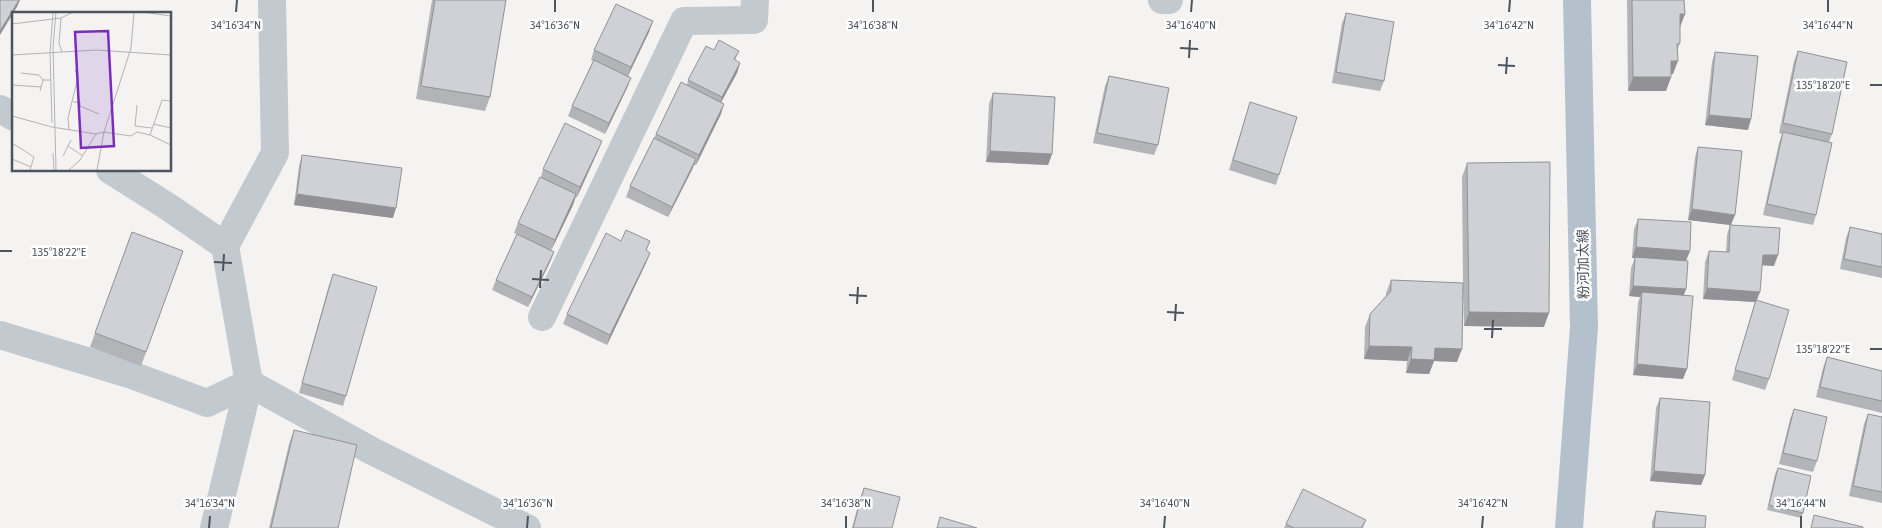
<svg xmlns="http://www.w3.org/2000/svg" width="1882" height="528" font-family="'Asap Condensed','Noto Sans JP',sans-serif">
<rect width="100%" height="100%" fill="#f4f3f2"/>
<g fill="none" stroke-linecap="round" stroke-linejoin="round">
<g stroke="#c2c9cf" stroke-width="28">
<polyline points="1162,0 1169,0"/>
<polyline points="0,109 14,117"/>
<polyline points="110,170 170,208 225,246"/>
<polyline points="542,317 684,21 754,20 755,0"/>
<polyline points="0,335 129,374 207,403 249,383"/>
<polyline points="249,383 372,451 527,528"/>
<polyline points="214,528 249,383 225,246 275,153 272,0"/>
</g>
<polyline stroke="#b5c0cd" stroke-width="28" points="1569,528 1584,327 1577,0"/>
</g>
<g fill="#b3b4b8">
<polygon points="432,0 506,0 490,97 485,111 416,99"/>
<polygon points="1627,0 1684,0 1685,14 1680,26 1680,43 1677,51 1673,74 1671,74 1671,77 1666,91 1628,91"/>
<polygon points="1346,13 1384,81 1380,91 1332,83 1342,23"/>
<polygon points="653,21 649,32 628,76 631,78 627,88 605,134 568,116 572,106 593,61 591,60 594,50"/>
<polygon points="714,50 739,51 735,60 740,63 737,73 721,102 721,114 696,165 694,165 668,217 626,197 630,186 656,134 687,85 688,80"/>
<polygon points="1798,51 1832,134 1829,142 1816,215 1813,225 1763,215 1779,143 1782,134 1779,133 1794,61"/>
<polygon points="1715,52 1748,130 1705,125 1712,62"/>
<polygon points="1109,76 1158,145 1154,155 1093,143 1105,86"/>
<polygon points="993,93 1052,154 1048,165 986,162 989,104"/>
<polygon points="1250,102 1279,175 1276,185 1229,170"/>
<polygon points="1698,147 1731,225 1774,266 1762,265 1757,300 1769,379 1765,390 1732,380 1755,302 1703,299 1705,262 1709,251 1726,252 1727,235 1730,225 1688,220 1695,157"/>
<polygon points="598,151 577,197 576,197 573,205 551,250 554,252 550,262 528,307 492,290 496,280 517,234 514,233 518,223 541,177 543,169"/>
<polygon points="302,155 393,218 294,205 299,166"/>
<polygon points="1467,163 1544,327 1464,326 1463,289 1457,362 1434,361 1429,374 1406,373 1407,361 1364,359 1365,327 1370,314 1386,296 1386,293 1391,280 1463,283 1462,177"/>
<polygon points="1638,219 1686,260 1686,289 1684,295 1683,379 1633,375 1638,302 1640,297 1629,296 1631,268 1635,258 1632,258 1634,229"/>
<polygon points="1850,227 1882,234 1882,278 1840,269 1846,238"/>
<polygon points="132,232 183,251 141,366 90,347"/>
<polygon points="621,241 650,241 646,251 650,253 646,263 607,345 563,324 567,314"/>
<polygon points="333,274 346,396 343,406 299,393 329,285"/>
<polygon points="1827,357 1882,371 1882,413 1816,397 1823,368"/>
<polygon points="1660,398 1705,475 1701,485 1650,481 1656,408"/>
<polygon points="1794,409 1817,461 1813,472 1779,464 1790,419"/>
<polygon points="1868,414 1882,417 1882,503 1849,496 1864,424"/>
<polygon points="294,430 338,528 269,528 289,444"/>
<polygon points="1778,468 1803,513 1801,518 1767,510 1775,474"/>
<polygon points="864,488 892,528 852,528 860,498"/>
<polygon points="1656,511 1705,528 1652,528 1652,522"/>
<polygon points="1366,520 1363,528 1284,528 1286,524"/>
</g>
<g fill="#929296">
<polygon points="19,0 20,0 17,7 0,35 0,31"/>
<polygon points="1680,14 1685,14 1680,27"/>
<polygon points="653,21 649,32 627,78 631,67"/>
<polygon points="1671,61 1678,61 1673,74 1666,75"/>
<polygon points="740,63 737,73 718,108 722,97"/>
<polygon points="1633,77 1671,77 1666,91 1628,91"/>
<polygon points="631,78 627,88 605,134 609,123"/>
<polygon points="724,104 721,114 696,165 699,155"/>
<polygon points="1709,115 1751,119 1748,130 1705,125"/>
<polygon points="602,141 598,151 577,197 580,187"/>
<polygon points="990,151 1052,154 1048,165 986,162"/>
<polygon points="696,159 692,170 668,217 672,207"/>
<polygon points="297,194 396,208 393,218 294,205"/>
<polygon points="576,194 573,205 551,251 555,240"/>
<polygon points="1692,209 1735,215 1731,225 1688,220"/>
<polygon points="1636,247 1690,251 1686,261 1632,258"/>
<polygon points="554,252 550,262 528,307 532,297"/>
<polygon points="650,253 646,263 607,345 610,335"/>
<polygon points="1763,255 1778,255 1774,266 1759,265"/>
<polygon points="1633,286 1686,289 1682,299 1642,292 1640,297 1629,296"/>
<polygon points="1707,288 1760,292 1756,302 1703,299"/>
<polygon points="1469,312 1549,313 1544,327 1464,326"/>
<polygon points="1369,346 1412,347 1407,361 1364,359"/>
<polygon points="1435,348 1462,349 1457,362 1434,361 1429,374 1406,373 1411,359"/>
<polygon points="1637,364 1687,369 1683,379 1633,375"/>
<polygon points="1654,471 1705,475 1701,485 1650,481"/>
</g>
<g fill="#d0d1d6" stroke="#929296">
<polygon points="0,0 19,0 0,31"/>
<polygon points="435,0 506,0 490,97 421,86"/>
<polygon points="1632,0 1684,0 1685,14 1680,14 1680,43 1677,44 1678,61 1671,61 1671,77 1633,77"/>
<polygon points="616,4 653,21 631,67 594,50"/>
<polygon points="1346,13 1394,22 1384,81 1336,72"/>
<polygon points="719,40 739,51 734,59 740,63 722,97 688,80 706,46 714,50"/>
<polygon points="1798,51 1847,62 1832,134 1783,123"/>
<polygon points="1715,52 1758,56 1751,119 1709,115"/>
<polygon points="594,60 631,78 609,123 572,106"/>
<polygon points="1109,76 1169,88 1158,145 1097,133"/>
<polygon points="681,82 724,104 699,155 656,134"/>
<polygon points="993,93 1055,97 1052,154 990,151"/>
<polygon points="1250,102 1297,117 1279,175 1233,160"/>
<polygon points="565,123 602,141 580,187 543,169"/>
<polygon points="1783,132 1832,143 1816,215 1767,204"/>
<polygon points="654,138 696,159 672,207 630,186"/>
<polygon points="1698,147 1742,151 1735,215 1692,209"/>
<polygon points="302,155 402,168 396,208 297,194"/>
<polygon points="1550,162 1549,313 1469,312 1467,163"/>
<polygon points="540,177 576,194 555,240 518,223"/>
<polygon points="1638,219 1691,222 1690,251 1636,247"/>
<polygon points="1730,225 1780,228 1778,255 1763,255 1760,292 1707,288 1709,251 1729,252"/>
<polygon points="1850,227 1882,234 1882,267 1844,259"/>
<polygon points="626,230 650,241 646,250 650,253 610,335 567,314 606,233 621,241"/>
<polygon points="132,232 183,251 146,352 95,333"/>
<polygon points="517,234 554,252 532,297 496,280"/>
<polygon points="1635,257 1688,261 1686,289 1633,286"/>
<polygon points="333,274 377,287 346,396 302,383"/>
<polygon points="1391,280 1463,283 1462,349 1435,348 1434,360 1411,359 1412,347 1369,346 1370,314 1391,291"/>
<polygon points="1642,292 1693,296 1687,369 1637,364"/>
<polygon points="1756,300 1789,310 1769,379 1735,370"/>
<polygon points="1827,357 1882,371 1882,401 1820,387"/>
<polygon points="1660,398 1710,402 1705,475 1654,471"/>
<polygon points="1794,409 1827,417 1817,461 1783,453"/>
<polygon points="1868,414 1882,417 1882,492 1853,486"/>
<polygon points="294,430 357,445 338,528 271,528"/>
<polygon points="1778,468 1811,476 1803,513 1769,505"/>
<polygon points="864,488 900,497 892,528 853,528"/>
<polygon points="1303,489 1366,520 1361,528 1294,528 1286,524"/>
<polygon points="1656,511 1706,516 1705,528 1654,528"/>
<polygon points="1814,515 1863,527 1863,528 1811,528"/>
<polygon points="940,517 977,528 937,528"/>
</g>
<path fill="none" stroke="#4c545e" stroke-width="2" d="M236 12 237 0M555 12V0M873 12V0M1191 12 1192 0M1509 12 1510 0M1828 12V0M1180 48 1198 49M1189 58 1190 40M1498 65 1515 66M1506 74 1507 57M1870 85H1882M0 251H12M214 262 232 263M223 271 224 254M532 279 549 280M540 288 541 270M849 295 867 296M857 304 858 287M1167 312 1184 313M1175 321 1176 304M1484 329H1502M1492 338 1493 320M1870 349H1882M209 528 210 516M527 528 528 516M846 528V516M1164 528 1165 516M1482 528 1483 516M1801 528V516"/>
<g text-anchor="middle" stroke-width="5" stroke-linejoin="round" paint-order="stroke">
<g font-size="14" fill="#4c545e" stroke="#fff">
<text transform="translate(1583 264) rotate(-91)" y="5">粉河加太線</text>
</g>
</g>
<g transform="translate(12 12)">
<rect width="159" height="159" fill="#f4f3f2"/>
<path fill="none" stroke="#b1b3b7" stroke-width="1" d="M44 0 41 35 44 158M131 0 159 4M49 6 47 31 50 40M0 12 49 6 61 0M0 43 84 38 159 43M9 61 27 63 31 68M0 73 29 75M28 79 31 68H39M61 90H68V94L87 102M125 93 123 114 140 116M0 104 40 115 84 122 92 120 119 124 125 120 138 123 150 88 159 89M40 111 38 41 41 0M141 112 159 116M57 118 56 106 66 65 63 58M138 123 159 133M0 131 22 145 18 158M56 134 71 144M41 141 42 158M51 144 59 128M0 147 19 155M57 158 68 148 84 122M85 158 92 120 119 36 122 0"/>
<path fill="#7b2cbf" fill-opacity="0.15" stroke="#7b2cbf" stroke-width="2.5" d="M96 19 102 134 69 136 63 20Z"/>
<rect width="159" height="159" fill="none" stroke="#4c545e" stroke-width="2.5"/>
</g>
<g font-size="12" text-anchor="middle" fill="#4c545e" stroke="#fff" stroke-width="5" stroke-linejoin="round" paint-order="stroke">
<text x="236" y="29">34°16'34"N</text>
<text x="555" y="29">34°16'36"N</text>
<text x="873" y="29">34°16'38"N</text>
<text x="1191" y="29">34°16'40"N</text>
<text x="1509" y="29">34°16'42"N</text>
<text x="1828" y="29">34°16'44"N</text>
<text x="1823" y="89">135°18'20"E</text>
<text x="59" y="256">135°18'22"E</text>
<text x="1823" y="353">135°18'22"E</text>
<text x="210" y="507">34°16'34"N</text>
<text x="528" y="507">34°16'36"N</text>
<text x="846" y="507">34°16'38"N</text>
<text x="1165" y="507">34°16'40"N</text>
<text x="1483" y="507">34°16'42"N</text>
<text x="1801" y="507">34°16'44"N</text>
</g>
</svg>
